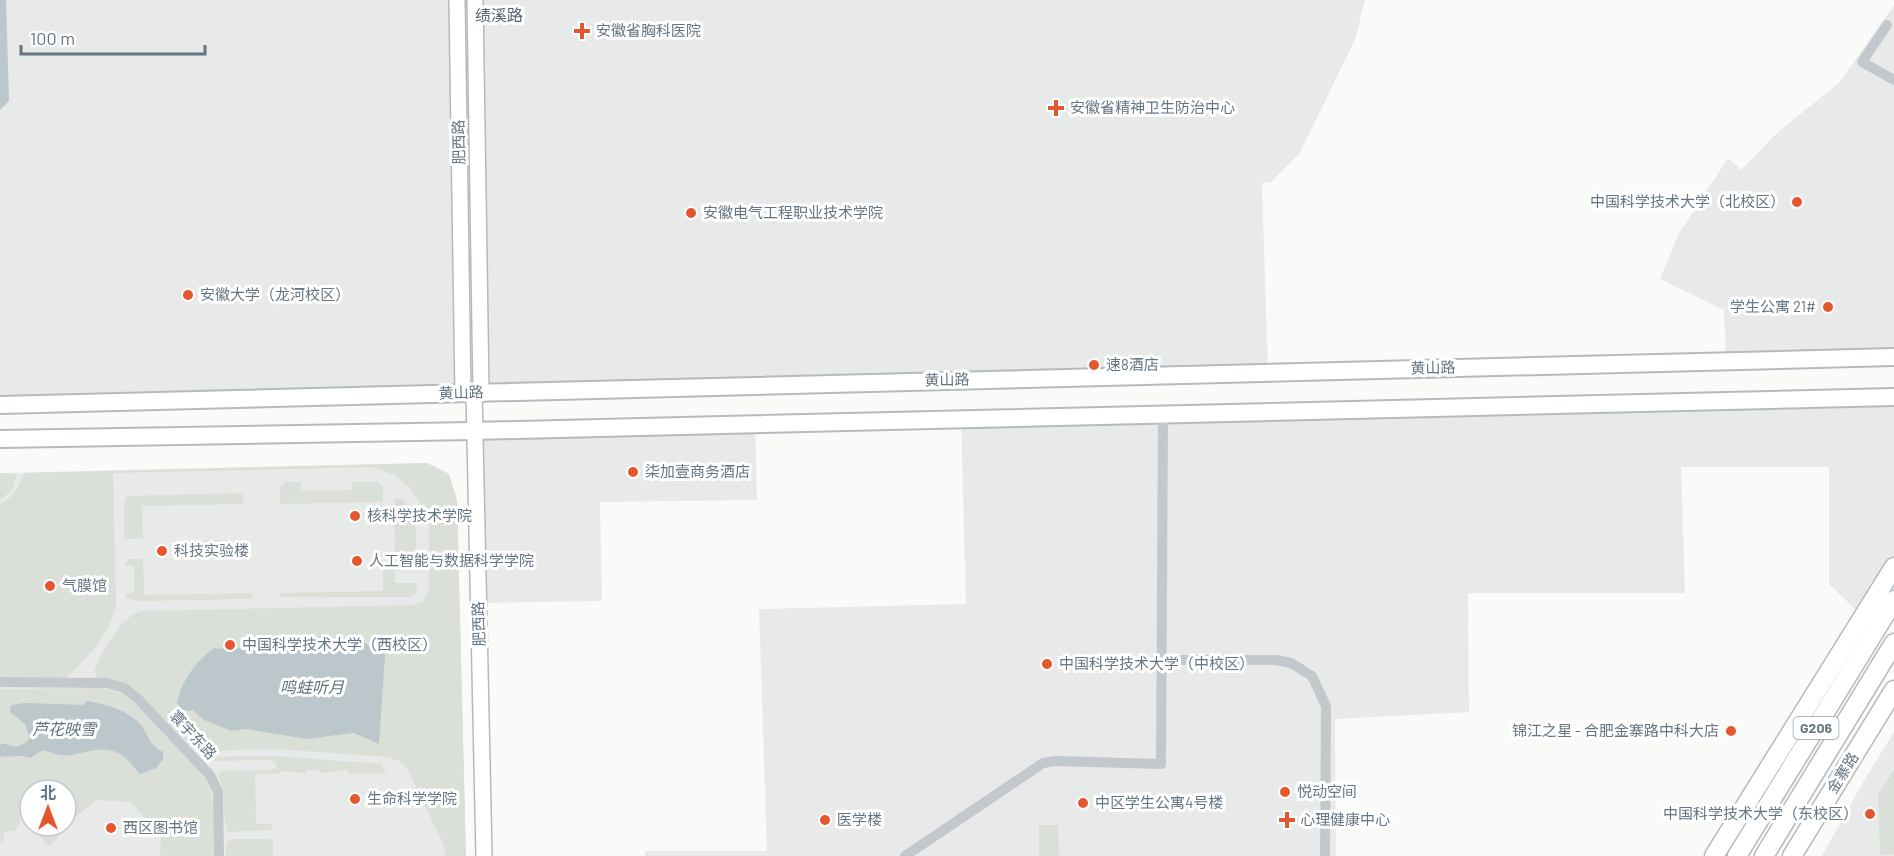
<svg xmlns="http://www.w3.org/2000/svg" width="1894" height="856" font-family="Barlow,'Noto Sans SC',sans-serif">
<rect width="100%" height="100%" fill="#fafaf8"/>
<g fill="#e8e9e9" fill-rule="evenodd">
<polygon points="0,0 457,0 463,393 0,403"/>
<polygon points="475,0 1365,0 1355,40 1299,154 1271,182 1262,183 1268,373 481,392"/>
<polygon points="1894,5 1894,357 1726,361 1724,310 1660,279 1678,235 1728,158 1741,170 1778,132 1839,83"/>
<polygon points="1894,397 1894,567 1863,617 1829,584 1829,467 1681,467 1685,593 1468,593 1469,712 1335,719 1336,856 645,856 645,851 767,851 759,609 966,604 961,419"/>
<polygon points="755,424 757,500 600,502 602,601 478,603 473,431"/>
<path d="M427 463 449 474 457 500 466 856H0V473ZM30 790H66V826H30Z"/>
<polygon points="1894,732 1894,856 1822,856 1862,784"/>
</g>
<g fill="#dadfd7" fill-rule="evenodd">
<path d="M427 463 449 474 457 500 466 856H446L443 844 409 772 400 761 388 757 274 749 228 750 210 753 194 749 136 691 126 684 97 677 94 671C100 654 123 615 141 611L414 605 423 602 429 589V524L422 505 410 488 395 475 372 467 113 473 116 606C109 634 88 658 66 678L0 677V505L13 495 25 473ZM308 634 341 643H365L376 650 354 733 306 739 246 729 231 731 202 719 193 710 177 702C184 677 194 664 214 648 226 649 241 649 253 646 260 644 268 638 276 637 292 635 289 643 308 634Z"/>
<polygon points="0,473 17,474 12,490 0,500"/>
<polygon points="285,482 301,482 301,491 352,490 352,482 378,482 383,487 383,546 382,502 280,504 280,487"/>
<polygon points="240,493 243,495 243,504 142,506 143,539 124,539 124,504 127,496"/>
<polygon points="394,498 403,499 416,529 417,562 394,563 395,583 418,583 415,594 410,597 281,597 279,593 383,591 383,563 390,560 395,552"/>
<polygon points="231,540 231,558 180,559 180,541"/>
<polygon points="128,559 143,559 144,595 252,593 251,599 137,601 126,598 126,593 134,592 134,566 125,566"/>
<path d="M104 688 126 695 204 775C218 799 213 829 213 856H160L161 838 131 802 96 800 73 820 67 821 66 790H30V815H20V824L14 831H4V840L0 844V689Z"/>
<path d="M236 756H275L381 764 386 773 348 774V770L320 773 319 770H306V773L280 771V774H255L256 824H272L271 830 228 832C221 813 228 793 218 775L222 771 271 770 276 768V764L271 760 212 761 210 758Z"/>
<polygon points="1894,769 1894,854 1880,855 1878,795"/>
<polygon points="1039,825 1058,825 1059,856 1039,856"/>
<polygon points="31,826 55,826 58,830 58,838 48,846"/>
<polygon points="229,839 269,839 273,842 273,856 226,856 226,845"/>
</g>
<g fill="#bbc7cb">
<polygon points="0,0 6,0 9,101 0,110"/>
<path d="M308 634 341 643H365L385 655 379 744 354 733 306 739 246 729 231 731 202 719 193 710 181 711 177 702C184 677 194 664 214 648 226 649 241 649 253 646 260 644 268 638 276 637 292 635 289 643 308 634Z"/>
<path d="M88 701C105 704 127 710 139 723 149 733 147 744 163 752V759L156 768 140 774C134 768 129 760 123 756 106 744 89 752 72 755 62 757 52 753 43 750L30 758C19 753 12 758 0 756V745L3 743C15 748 21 748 30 738L25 724 10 712 11 705 25 703 82 705Z"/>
</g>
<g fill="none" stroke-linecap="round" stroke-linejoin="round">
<g stroke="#b3babf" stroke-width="18">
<g id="secondary">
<polyline points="457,0 463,393"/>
<polyline points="475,0 481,392"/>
<polyline points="474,392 484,856"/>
</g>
</g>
<g stroke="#b5babe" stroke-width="20">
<g id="primary">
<polyline points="0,405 1894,357"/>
<polyline points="0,439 473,431 1894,397"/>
</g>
</g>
<g stroke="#b4b9bd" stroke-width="21">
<g id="trunk">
<polyline points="1714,856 1894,567"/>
<polyline points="1737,856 1894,600"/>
<polyline points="1764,856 1894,643"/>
<polyline points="1792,856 1894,690"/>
</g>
</g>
<g stroke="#c3c8cc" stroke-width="10">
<polyline points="1887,25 1862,62 1894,80"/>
<polyline points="1162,660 1276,660 1291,663 1312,676 1326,706 1325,856"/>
<polyline points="0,682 107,683 124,688 136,697 210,775 218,792 219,856"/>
<polyline points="905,856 1043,763 1055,761 1161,764 1163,414"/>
</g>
<use href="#secondary" stroke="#fff" stroke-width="15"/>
<use href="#primary" stroke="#fff" stroke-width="16"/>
<use href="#trunk" stroke="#fff" stroke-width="18"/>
</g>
<g fill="#e4572e" stroke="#fff" stroke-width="2">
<path d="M579 22h6v6h6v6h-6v6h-6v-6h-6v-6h6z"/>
<path d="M1053 99h6v6h6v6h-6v6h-6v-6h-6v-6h6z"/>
<circle cx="1797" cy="202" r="6"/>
<circle cx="691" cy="213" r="6"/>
<circle cx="188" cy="295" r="6"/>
<circle cx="1828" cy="307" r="6"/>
<circle cx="1094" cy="365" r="6"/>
<circle cx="633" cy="472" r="6"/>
<circle cx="355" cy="516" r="6"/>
<circle cx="162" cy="551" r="6"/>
<circle cx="357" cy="561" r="6"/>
<circle cx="50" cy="586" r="6"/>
<circle cx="230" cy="645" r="6"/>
<circle cx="1047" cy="664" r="6"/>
<circle cx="1731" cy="731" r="6"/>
<circle cx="1285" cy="792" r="6"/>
<circle cx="355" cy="799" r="6"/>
<circle cx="1083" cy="803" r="6"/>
<circle cx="1870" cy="814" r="6"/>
<circle cx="825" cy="820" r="6"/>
<path d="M1284 811h6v6h6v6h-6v6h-6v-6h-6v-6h6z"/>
<circle cx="111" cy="828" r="6"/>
</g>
<g text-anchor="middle" stroke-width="6" stroke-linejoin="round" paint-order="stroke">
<rect fill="#fff" stroke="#939fa8" stroke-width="1.5" x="1793.5" y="717" width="45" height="22" rx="4.5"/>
<g font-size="14" font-weight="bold" fill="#657683">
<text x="1816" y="733">G206</text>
</g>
<g font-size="15" fill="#657683" stroke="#fff" text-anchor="start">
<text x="596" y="36">安徽省胸科医院</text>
<text x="1070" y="113">安徽省精神卫生防治中心</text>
<text x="1785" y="207" text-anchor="end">中国科学技术大学（北校区）</text>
<text x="703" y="218">安徽电气工程职业技术学院</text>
<text x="200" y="300">安徽大学（龙河校区）</text>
<text x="1816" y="312" text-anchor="end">学生公寓 21#</text>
<text x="1106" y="370">速8酒店</text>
<text x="645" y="477">柒加壹商务酒店</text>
<text x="367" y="521">核科学技术学院</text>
<text x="174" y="556">科技实验楼</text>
<text x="369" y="566">人工智能与数据科学学院</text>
<text x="62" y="591">气膜馆</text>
<text x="242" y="650">中国科学技术大学（西校区）</text>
<text x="1059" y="669">中国科学技术大学（中校区）</text>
<text x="1719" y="736" text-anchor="end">锦江之星 - 合肥金寨路中科大店</text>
<text x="1297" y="797">悦动空间</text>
<text x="367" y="804">生命科学学院</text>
<text x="1095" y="808">中区学生公寓4号楼</text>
<text x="1858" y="819" text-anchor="end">中国科学技术大学（东校区）</text>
<text x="837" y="825">医学楼</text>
<text x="1300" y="825">心理健康中心</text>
<text x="123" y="833">西区图书馆</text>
</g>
<g font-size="15" fill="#657683" stroke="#fff">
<text transform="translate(459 142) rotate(-91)" y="5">肥西路</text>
<text transform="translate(1433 368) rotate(-1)" y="5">黄山路</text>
<text transform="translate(947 380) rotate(-1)" y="5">黄山路</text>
<text transform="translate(461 393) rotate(-2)" y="5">黄山路</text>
<text transform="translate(479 624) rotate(-92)" y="5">肥西路</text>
<text transform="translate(193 735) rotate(47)" y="5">寰宇东路</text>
<text transform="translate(1843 773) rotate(-58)" y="5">金寨路</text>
</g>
<g font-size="16" fill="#57646e" stroke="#fff">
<text x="499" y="21">绩溪路</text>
</g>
<g font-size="16" font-style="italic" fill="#60757c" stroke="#fff">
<text x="312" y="693">鸣蛙听月</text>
<text x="64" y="735">芦花映雪</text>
</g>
</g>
<g transform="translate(48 808)"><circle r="28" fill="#ffffff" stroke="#c1c8cd" stroke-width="1.5"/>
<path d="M0-4.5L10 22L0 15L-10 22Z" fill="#e4572e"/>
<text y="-9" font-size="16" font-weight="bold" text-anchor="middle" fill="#657683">北</text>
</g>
<path d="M21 45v9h184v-9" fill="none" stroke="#657683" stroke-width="3"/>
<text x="30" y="45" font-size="18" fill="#657683" stroke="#ffffff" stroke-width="4.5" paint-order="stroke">100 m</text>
</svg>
